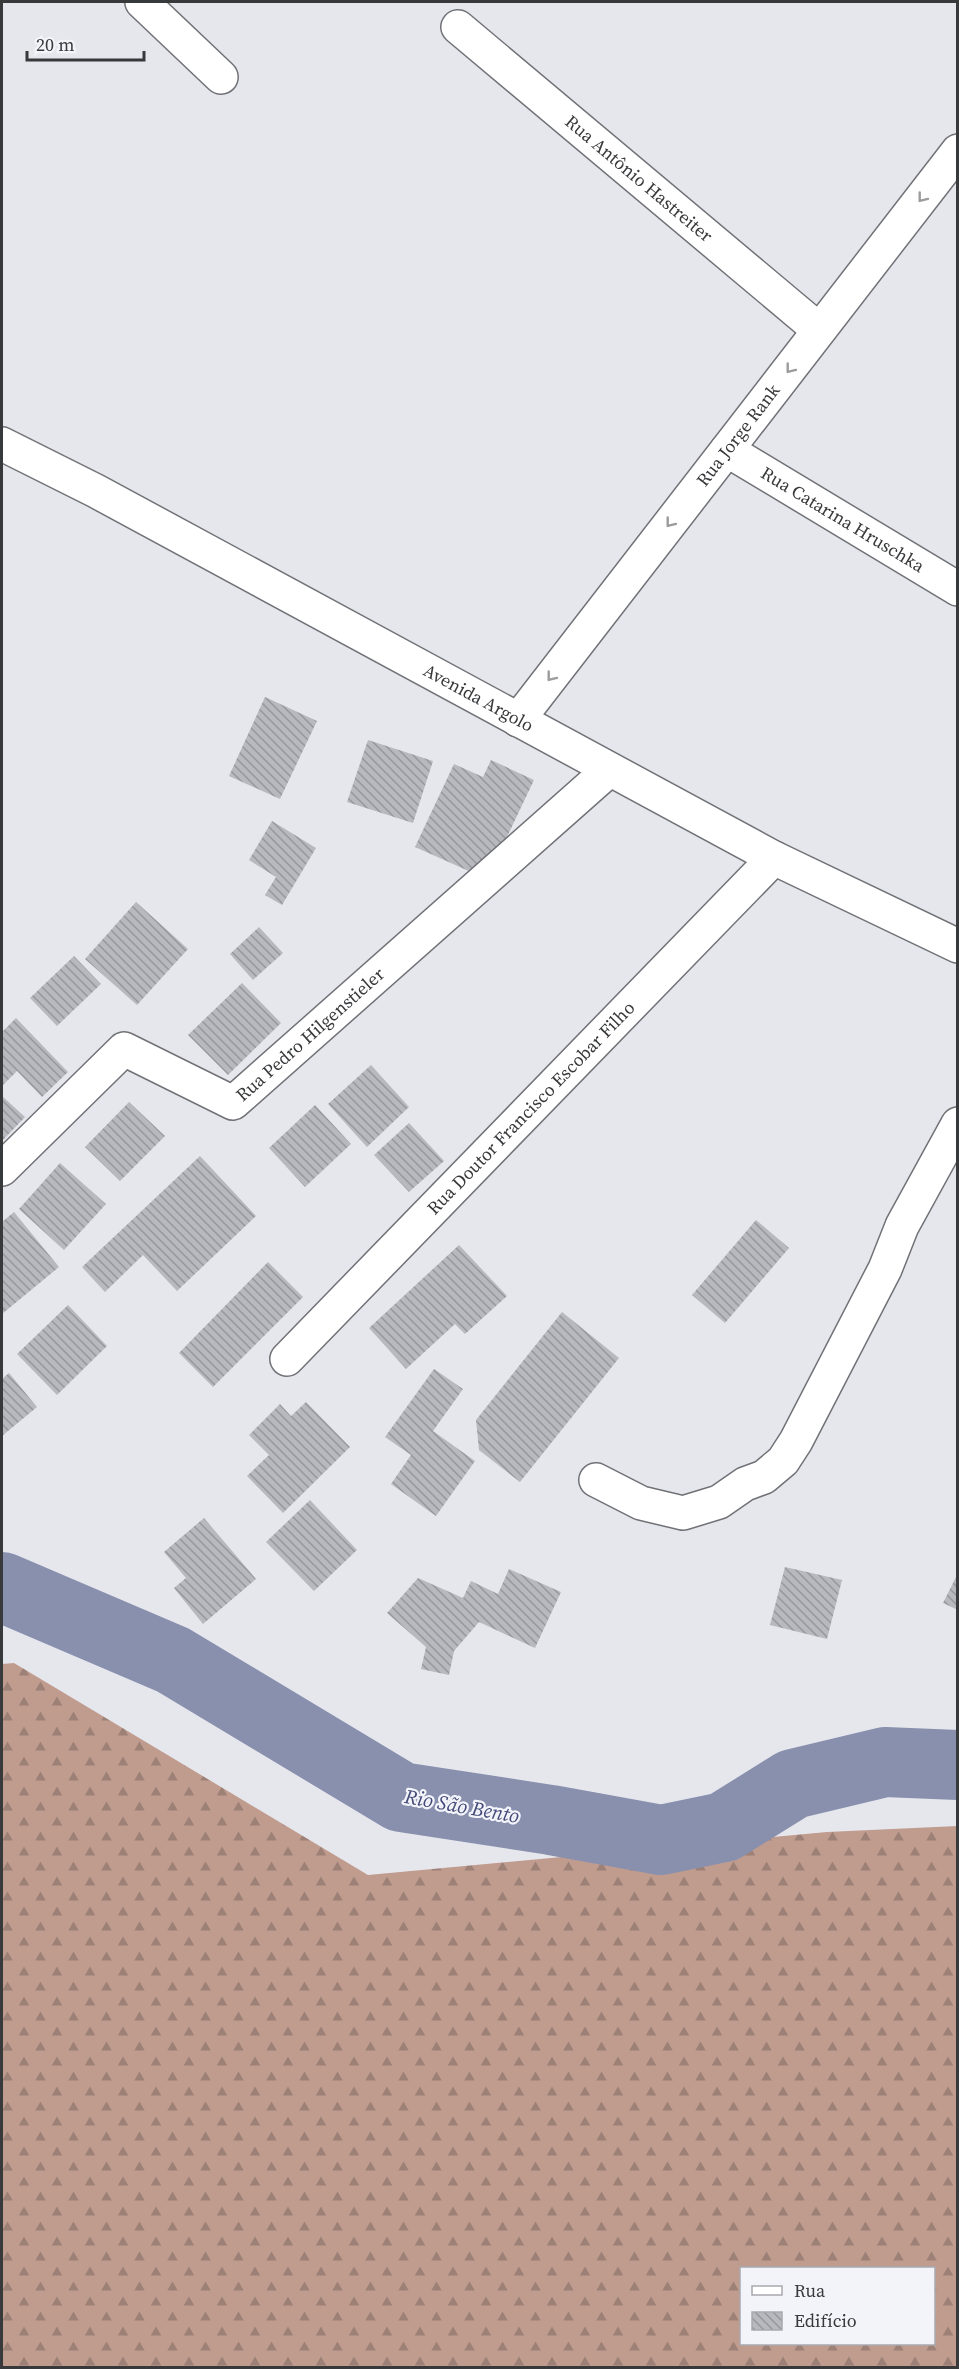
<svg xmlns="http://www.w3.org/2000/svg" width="959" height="2369" font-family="'Source Serif 4',serif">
<defs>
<pattern id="forest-firs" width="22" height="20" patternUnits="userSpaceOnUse" patternTransform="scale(1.5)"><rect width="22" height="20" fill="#c09c8f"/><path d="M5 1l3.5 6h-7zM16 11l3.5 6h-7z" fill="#9d8076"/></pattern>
<pattern id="building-back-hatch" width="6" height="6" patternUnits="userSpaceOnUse" patternTransform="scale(1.5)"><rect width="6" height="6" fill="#b7b9be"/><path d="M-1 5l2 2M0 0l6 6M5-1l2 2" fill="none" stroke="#96979c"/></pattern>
</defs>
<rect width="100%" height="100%" fill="#e6e7ed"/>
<path fill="url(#forest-firs)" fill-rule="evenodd" d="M14 1663 368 1875 827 1832 957 1826V2367H2V1664ZM742 2268H934V2344H742Z"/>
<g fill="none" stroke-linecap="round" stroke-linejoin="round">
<polyline stroke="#8990ae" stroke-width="70" points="2,1587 173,1660 401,1797 551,1820 661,1840 724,1827 793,1784 885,1762 958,1765"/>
</g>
<g fill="url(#building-back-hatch)">
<polygon points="265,697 317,721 280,799 229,776"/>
<polygon points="368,740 433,761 413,823 347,802"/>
<polygon points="491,760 534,780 505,841 471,872 415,847 454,764 483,777"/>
<polygon points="272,821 316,848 282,905 265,895 276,877 249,860"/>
<polygon points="136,902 188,949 137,1005 85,959"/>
<polygon points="259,927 283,953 253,980 230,954"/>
<polygon points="74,956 101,984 57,1026 30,998"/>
<polygon points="242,983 281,1023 228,1075 188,1035"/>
<polygon points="16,1018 68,1072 42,1097 17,1071 2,1086 2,1032"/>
<polygon points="371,1065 409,1107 367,1147 328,1104"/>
<polygon points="2,1096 25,1117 2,1141"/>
<polygon points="129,1102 165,1136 120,1181 85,1147"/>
<polygon points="315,1105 351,1144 305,1187 269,1148"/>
<polygon points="409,1123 444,1161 409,1192 374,1155"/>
<polygon points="200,1156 256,1216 177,1291 143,1255 105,1292 82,1267"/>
<polygon points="60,1163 106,1204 64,1250 19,1209"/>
<polygon points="14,1212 59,1267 2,1314 2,1222"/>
<polygon points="756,1220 789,1248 725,1323 692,1295"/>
<polygon points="459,1245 507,1296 465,1334 455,1324 406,1369 369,1328"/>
<polygon points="268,1262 303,1297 213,1387 179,1353"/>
<polygon points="68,1305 107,1346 57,1395 17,1354"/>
<polygon points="562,1312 619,1358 520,1482 479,1450 476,1420"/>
<polygon points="434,1369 463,1389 433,1431 475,1461 436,1516 391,1484 411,1455 385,1437"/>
<polygon points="9,1373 37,1407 2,1436 2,1379"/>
<polygon points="306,1402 350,1447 283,1513 247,1476 269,1455 249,1435 280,1404 291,1416"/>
<polygon points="310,1500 357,1550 314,1591 266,1542"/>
<polygon points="204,1518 256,1579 203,1624 174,1588 186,1578 164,1552"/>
<polygon points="785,1567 842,1580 827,1639 770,1625"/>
<polygon points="509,1569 561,1592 535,1648 479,1622 454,1651 449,1675 421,1669 426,1647 387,1613 418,1578 463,1598 471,1581 498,1594"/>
<polygon points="958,1573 958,1610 943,1603"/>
</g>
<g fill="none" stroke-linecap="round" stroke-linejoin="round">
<g stroke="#717277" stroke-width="36">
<g id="minor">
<polyline points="142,2 221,77"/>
<path id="s1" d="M458 27 819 330"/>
<path id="s2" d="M727 450 958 589"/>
<path id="s3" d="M2 1169 124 1049 233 1103 609 770"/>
<path id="s4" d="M287 1359 774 858"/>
<polyline points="596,1480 641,1503 683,1513 719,1502 745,1484 764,1477 783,1461 796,1441 885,1269 902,1226 958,1124"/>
</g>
</g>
<g stroke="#717277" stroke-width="36">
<g id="tertiary">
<path id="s5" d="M518 720 958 151"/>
</g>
</g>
<g stroke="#717277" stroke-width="36">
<g id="secondary">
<path id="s6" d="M2 444 96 491 774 858 958 946"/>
</g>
</g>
<use href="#minor" stroke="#fff" stroke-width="33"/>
<use href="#tertiary" stroke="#fff" stroke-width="33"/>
<use href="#secondary" stroke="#fff" stroke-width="33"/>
</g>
<defs><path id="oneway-chevron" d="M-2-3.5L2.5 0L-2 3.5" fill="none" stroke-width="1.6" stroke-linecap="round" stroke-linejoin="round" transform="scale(1.5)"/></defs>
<g stroke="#9c9c9d">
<use href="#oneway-chevron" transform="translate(922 198) rotate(128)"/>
<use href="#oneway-chevron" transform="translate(790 369) rotate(128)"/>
<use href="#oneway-chevron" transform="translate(670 523) rotate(128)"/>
<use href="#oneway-chevron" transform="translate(551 677) rotate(128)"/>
</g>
<g text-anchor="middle" stroke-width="4.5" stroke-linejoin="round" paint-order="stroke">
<g font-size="18" fill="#38393b" stroke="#f3f4fa">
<text dy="6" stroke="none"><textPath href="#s1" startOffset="236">Rua Antônio Hastreiter</textPath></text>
<text dy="6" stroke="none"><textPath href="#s5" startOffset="360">Rua Jorge Rank</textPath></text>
<text dy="6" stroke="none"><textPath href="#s2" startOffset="135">Rua Catarina Hruschka</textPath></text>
<text dy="6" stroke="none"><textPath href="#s6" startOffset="540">Avenida Argolo</textPath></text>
<text dy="6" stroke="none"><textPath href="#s3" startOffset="396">Rua Pedro Hilgenstieler</textPath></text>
<text dy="6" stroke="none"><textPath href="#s4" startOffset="350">Rua Doutor Francisco Escobar Filho</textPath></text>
</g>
<g font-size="20" font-style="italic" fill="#434a78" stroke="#f3f4fa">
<text transform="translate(462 1806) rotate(10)" y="7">Rio São Bento</text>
</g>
</g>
<rect width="959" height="2369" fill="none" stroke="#38393b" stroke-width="6"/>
<rect x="740" y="2267" width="195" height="78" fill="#f3f4fa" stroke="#a8a9ae" stroke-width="1.5"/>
<rect x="752" y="2286" width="30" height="9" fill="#ffffff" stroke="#a8a9ae" stroke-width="1.5"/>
<text x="794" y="2297" font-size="18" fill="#38393b">Rua</text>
<rect x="752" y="2312" width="30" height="18" fill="url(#building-back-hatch)" stroke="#a8a9ae" stroke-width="1.5"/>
<text x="794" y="2327" font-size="18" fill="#38393b">Edifício</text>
<path d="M27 51v9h117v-9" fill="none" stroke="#38393b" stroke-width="3"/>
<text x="36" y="51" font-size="18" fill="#38393b" stroke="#f3f4fa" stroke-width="4.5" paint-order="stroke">20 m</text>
</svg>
